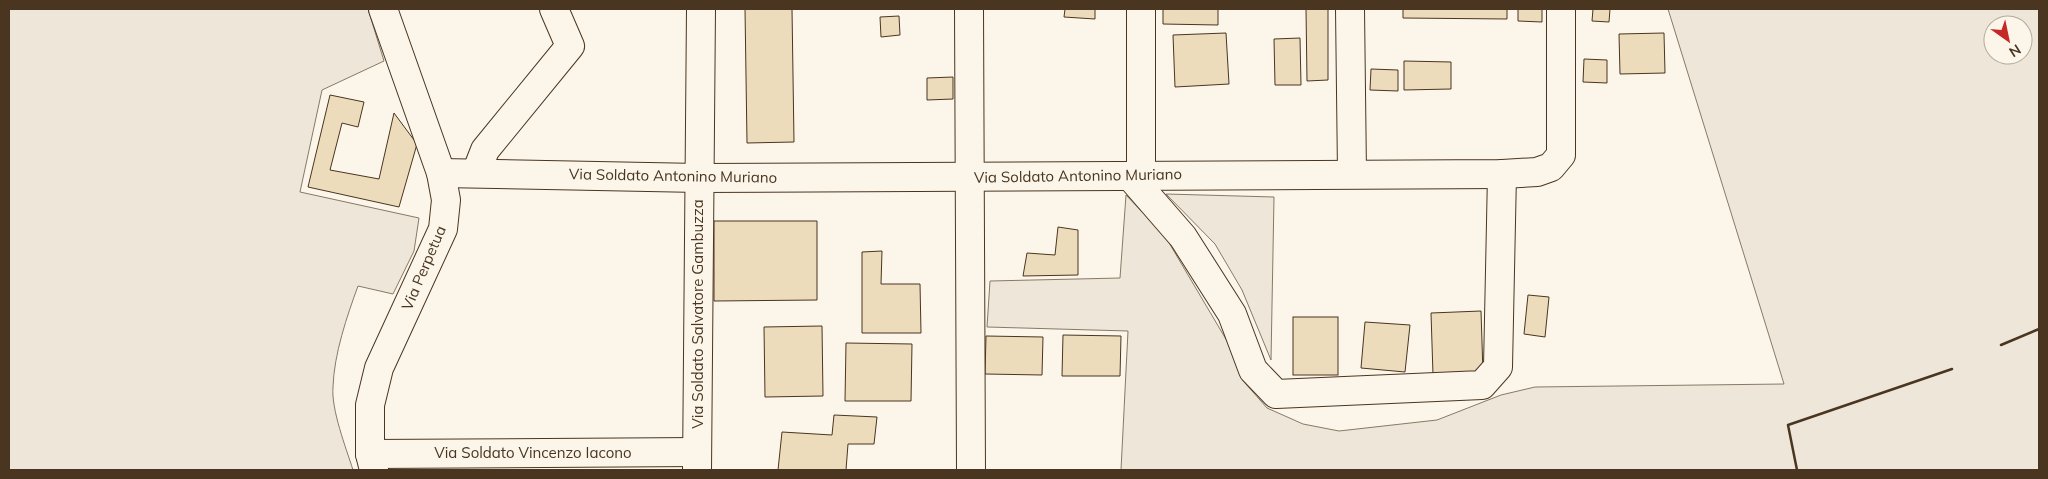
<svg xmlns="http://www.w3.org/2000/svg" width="2048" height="479" font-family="Mulish,sans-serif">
<rect width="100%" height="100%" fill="#fbf6e9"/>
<g fill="#ede6d9" stroke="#887966" fill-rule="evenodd">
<path d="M9 9H368L384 61 322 90 300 192 419 218 414 251 393 294 358 286C347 316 334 354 333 387 331 409 346 448 353 470H9Z"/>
<path d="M1668 9H2039V470H1121L1128 331 987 327 990 281 1120 278 1126 195 1165 236 1230 346 1245 383 1267 408 1303 424 1339 431 1437 420 1501 395 1535 387 1784 384ZM1993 25H2023V55H1993Z"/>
<polygon points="1166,194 1274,197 1271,360 1242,290 1215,244"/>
</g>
<g fill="#ecdcbc" stroke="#4a3520">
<polygon points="745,9 792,9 794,142 747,143"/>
<polygon points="1065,9 1095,9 1095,19 1064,17"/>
<polygon points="1163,9 1218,9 1218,25 1163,24"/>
<polygon points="1306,9 1328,9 1328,80 1307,81"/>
<polygon points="1403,9 1507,9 1507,19 1403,18"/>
<polygon points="1518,9 1542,9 1542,22 1518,21"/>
<polygon points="1593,9 1610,9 1609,22 1592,21"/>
<polygon points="899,16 900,35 881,37 880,17"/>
<polygon points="1226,33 1229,84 1175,87 1173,35"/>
<polygon points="1664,33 1665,73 1620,74 1619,34"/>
<polygon points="1300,38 1301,85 1275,85 1274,39"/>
<polygon points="1584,59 1607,60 1607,83 1583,82"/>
<polygon points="1404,61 1451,62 1451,89 1404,90"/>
<polygon points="1371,69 1398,70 1398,91 1370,90"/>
<polygon points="953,77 953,99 927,100 927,78"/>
<polygon points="330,95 364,102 358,127 342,123 330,170 379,179 394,113 417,144 399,207 308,187"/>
<polygon points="714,221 817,221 817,300 714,301"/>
<polygon points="1058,227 1078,230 1078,275 1023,276 1027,253 1055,255"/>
<polygon points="882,251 881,284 920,284 921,333 862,333 862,252"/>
<polygon points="1528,295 1549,297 1545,337 1524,334"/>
<polygon points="1481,311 1483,374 1433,375 1431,313"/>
<rect x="1293" y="317" width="45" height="58"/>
<polygon points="1365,322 1410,325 1405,372 1361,368"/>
<polygon points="822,326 823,396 765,397 764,327"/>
<polygon points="1063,335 1121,336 1120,376 1062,376"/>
<polygon points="986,336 1043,337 1042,375 985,374"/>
<polygon points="846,343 912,344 911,401 845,401"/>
<polygon points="834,415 877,417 874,444 848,444 846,470 778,470 782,432 832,435"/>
</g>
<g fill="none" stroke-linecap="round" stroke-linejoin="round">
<g stroke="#4a3520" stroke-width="30">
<g id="minor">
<polyline points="969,9 971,470"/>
<polyline points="1350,9 1352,174"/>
<polyline points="441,173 699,178 1502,174 1537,172 1551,167 1561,155 1561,9"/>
<polyline points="476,173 485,150 570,46 554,9"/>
<polyline points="1130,176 1183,237 1232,314 1253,370 1276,394 1482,385 1498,367 1502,174"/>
<polyline points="1141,176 1141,9"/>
<polyline points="370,454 697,452"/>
<polyline points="374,470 370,454 370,405 379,368 443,229 446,200 441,173 383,9"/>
<polyline points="697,470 701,9"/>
</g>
</g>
<use href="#minor" stroke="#fbf6e9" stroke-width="28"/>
<g stroke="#4a3520" stroke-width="2.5">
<polyline points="2001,345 2039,329"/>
<polyline points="1797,470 1788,425 1952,369"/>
</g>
</g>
<g text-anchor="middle" stroke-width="4" stroke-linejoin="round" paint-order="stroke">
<g font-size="15" fill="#4a3520" stroke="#fbf6e9">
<text transform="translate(673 176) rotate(1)" y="5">Via Soldato Antonino Muriano</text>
<text transform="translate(1078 176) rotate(-1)" y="5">Via Soldato Antonino Muriano</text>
<text transform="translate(424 268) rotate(-67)" y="5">Via Perpetua</text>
<text transform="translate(698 314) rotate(-90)" y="5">Via Soldato Salvatore Gambuzza</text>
<text x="533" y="458">Via Soldato Vincenzo Iacono</text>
</g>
</g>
<rect width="2048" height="479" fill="none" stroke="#4a3520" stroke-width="20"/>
<g transform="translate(2008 40) rotate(147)"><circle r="24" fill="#fbf6e9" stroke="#b4a999"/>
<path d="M0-4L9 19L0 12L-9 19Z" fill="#c62828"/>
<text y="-8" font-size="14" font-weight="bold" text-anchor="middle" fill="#4a3520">N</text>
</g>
</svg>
